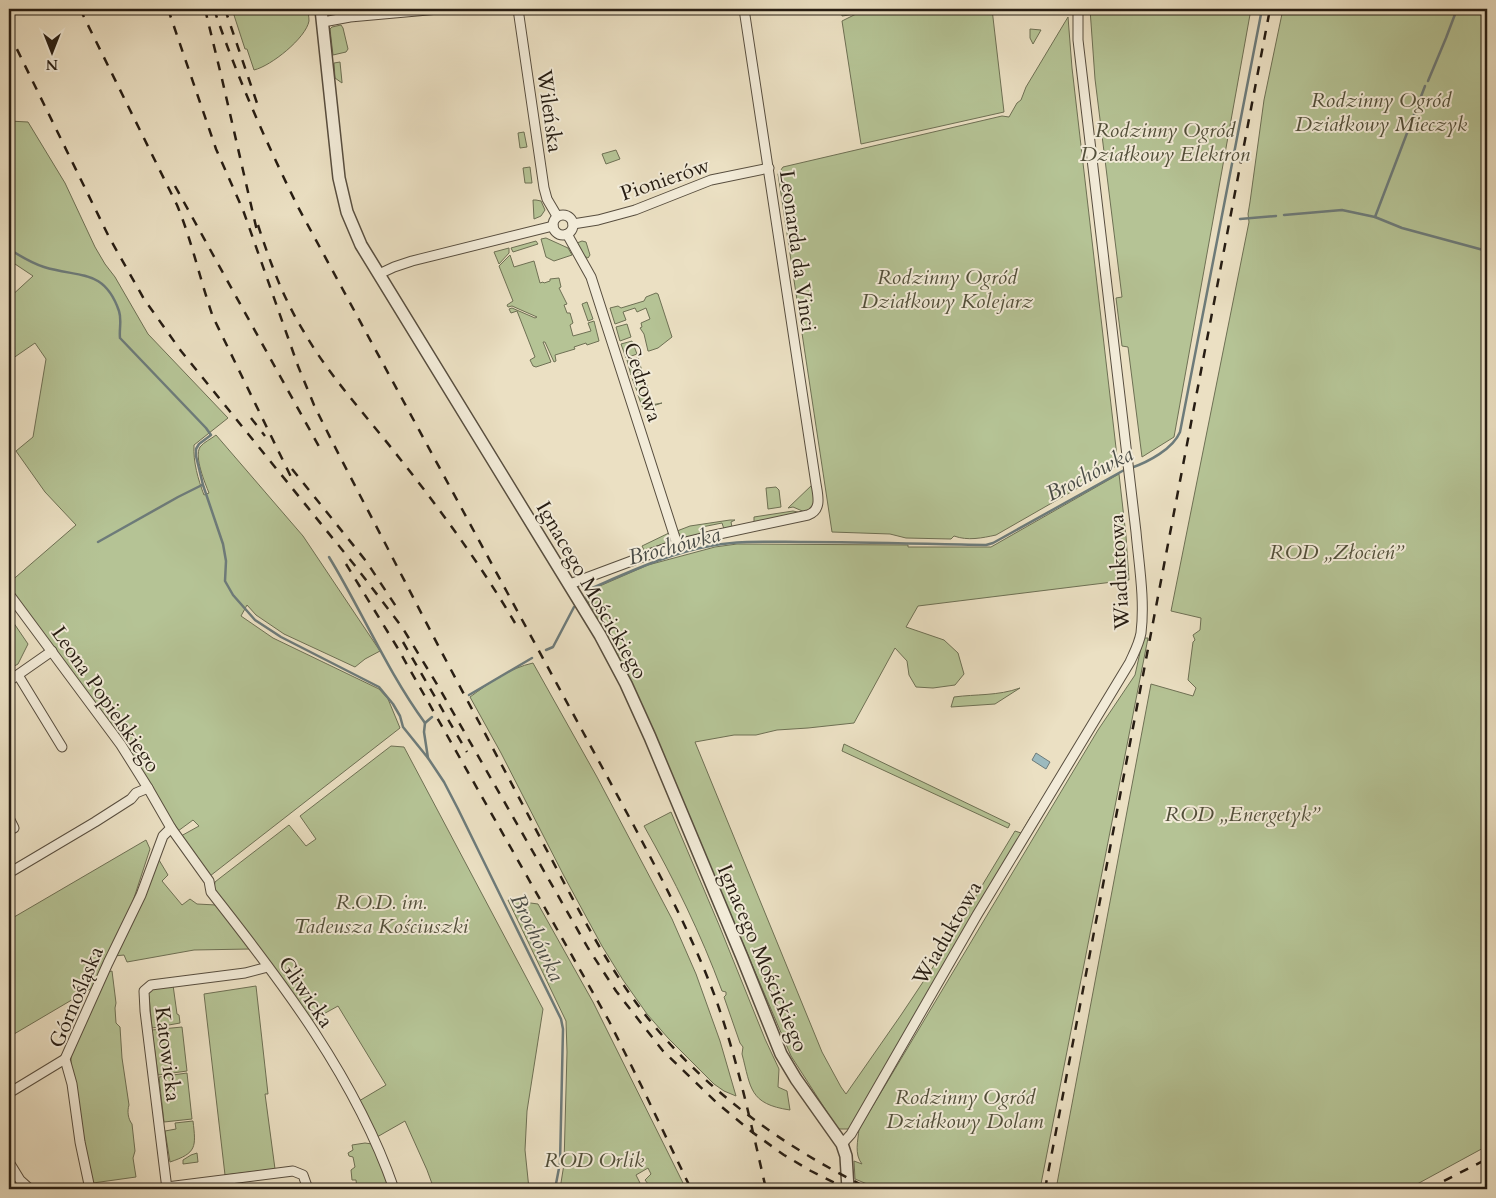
<svg xmlns="http://www.w3.org/2000/svg" width="1496" height="1198" font-family="Cardo,serif">
<rect width="100%" height="100%" fill="#ebe0c3"/>
<filter id="stains"><feTurbulence type="fractalNoise" baseFrequency=".004" numOctaves="4"/><feColorMatrix values="0 0 0 0 .2 0 0 0 0 .09 0 0 0 0 .02 0 0 0 .5 -.17"/></filter>
<radialGradient id="worn" r=".72"><stop offset=".6" stop-color="#630" stop-opacity="0"/><stop offset="1" stop-color="#630" stop-opacity=".3"/></radialGradient>
<g fill="#b5c395" stroke="#6e7054">
<path d="M232 9H308C308 12 309 17 309 21 306 38 271 66 254 70L247 49H245Z"/>
<polygon points="841,9 898,9 901,14 925,9 992,9 1004,112 861,144 842,21 856,14 842,16"/>
<polygon points="1090,9 1251,9 1174,437 1142,457 1128,347 1122,346 1116,298 1122,297 1095,79"/>
<polygon points="1283,9 1487,9 1487,1146 1408,1189 1056,1189 1151,684 1193,696 1196,688 1188,680 1193,642 1195,640 1193,635 1200,630 1201,618 1171,611 1249,222 1248,214 1250,202 1264,100"/>
<path d="M1068 17 1072 68 1118 465 996 535C982 538 968 541 954 536L951 539 906 538 890 534 832 532 778 174 783 167 1002 116 1009 117 1017 103 1021 100 1026 87Z"/>
<polygon points="341,25 343,28 348,49 346,52 333,55 330,29 332,27"/>
<polygon points="1030,29 1041,30 1033,44 1030,38"/>
<polygon points="340,62 342,82 342,83 335,78 334,63"/>
<path d="M9 121 28 122 65 183 95 247 105 264 115 277 148 334 228 418 194 445C193 462 198 479 204 495L209 493C205 483 194 457 200 447 204 442 211 439 216 435L303 536 380 651 365 659 355 667 284 634 256 615 247 605 241 616 273 638 379 689 388 699 400 728 210 876 181 836 199 826 193 820 178 831 138 765 9 589V583L76 525 45 492 16 451 33 437 46 359 35 343 9 361V298L33 276 9 260Z"/>
<polygon points="524,132 527,147 520,148 518,133"/>
<polygon points="616,150 620,159 606,164 602,154"/>
<polygon points="530,167 532,183 525,183 523,168"/>
<polygon points="536,200 541,201 545,210 541,216 534,219 533,200"/>
<polygon points="546,238 568,248 572,255 554,261 546,257 541,239"/>
<polygon points="536,241 538,244 513,252 511,248"/>
<polygon points="582,241 586,242 590,255 588,258 584,256 577,243"/>
<polygon points="509,248 509,253 499,264 494,252"/>
<polygon points="510,255 514,267 534,261 540,283 543,282 544,283 550,281 550,279 559,278 561,287 559,288 567,304 564,305 567,313 570,313 573,323 570,325 573,336 591,331 588,323 594,321 599,341 587,345 586,343 574,347 575,349 555,355 556,361 554,362 545,342 543,342 551,362 536,367 533,366 530,360 535,357 517,311 511,313 509,309 512,308 535,318 537,317 512,306 508,307 507,305 513,301 499,266"/>
<polygon points="656,293 658,294 672,337 658,348 649,351 648,351 644,334 640,328 642,327 641,323 650,319 646,308 637,312 635,308 623,312 626,320 615,324 610,308 618,306 621,308 644,301 646,297"/>
<polygon points="587,302 593,319 588,321 582,304"/>
<polygon points="627,324 631,337 620,341 616,327"/>
<polygon points="632,341 637,354 626,358 621,344"/>
<polygon points="638,358 642,371 631,375 627,360"/>
<polygon points="643,374 648,388 637,391 632,378"/>
<polygon points="646,392 645,395 648,404 651,405 662,403 643,409 638,395"/>
<polygon points="1119,474 1126,536 1129,580 918,606 906,627 944,640 958,653 964,674 955,685 933,688 916,687 909,675 907,661 895,648 854,723 808,728 777,730 756,735 734,735 695,742 822,1052 841,1087 846,1094 901,1015 931,970 1015,831 1021,833 1031,816 1034,818 852,1124 849,1129 838,1129 791,1056 631,681 586,598 586,592 648,565 715,547 737,544 908,545 908,547 991,547"/>
<polygon points="813,484 815,505 807,513 793,507 788,508"/>
<polygon points="776,487 779,490 781,507 768,509 766,488"/>
<polygon points="793,511 802,513 754,523 754,517"/>
<path d="M730 520H735L731 522 732 527 724 529 722 523 702 527V533C692 536 683 541 677 531L690 526Z"/>
<polygon points="671,532 670,541 667,543 644,550 642,546"/>
<polygon points="9,616 28,644 18,664 9,669"/>
<path d="M1145 638H1148L1040 1189H879L855 1179 854 1161 862 1164C854 1154 858 1141 859 1129L1098 730 1135 675 1143 639Z"/>
<path d="M533 663 597 777 672 919 696 974 720 1041 736 1096 724 1091 714 1084 668 1038 647 1014 623 980 602 946 564 876 501 753 470 697C489 683 510 668 533 663Z"/>
<path d="M1020 688 995 704 951 707 954 697C976 694 998 696 1020 688Z"/>
<polygon points="844,744 1010,824 1008,828 842,751"/>
<polygon points="391,746 404,747 543,1009 527,1111 525,1150 529,1189 434,1189 427,1170 405,1121 377,1137 359,1101 386,1085 338,1006 311,1021 287,984 214,888 215,882 220,878 289,825 306,846 316,839 300,816"/>
<path d="M671 812 719 925 765 1039 779 1069 778 1087 787 1091 790 1110C749 1104 751 1088 742 1054L743 1047 740 1043 724 997 726 995V992L722 991C701 934 674 879 644 826Z"/>
<polygon points="146,840 150,849 132,904 92,988 9,1037 9,920"/>
<polygon points="159,860 168,875 162,881 182,905 190,899 197,904 216,905 250,949 194,950 127,962 124,955 114,956"/>
<polygon points="508,900 538,904 593,1002 686,1189 652,1189 645,1180 651,1174 648,1168 636,1175 643,1189 560,1189 564,1164 567,1052 566,1021"/>
<path d="M112 971 116 1003 115 1008 116 1023 120 1027 122 1058 129 1105C127 1111 128 1119 132 1124L135 1151 133 1158 136 1177 93 1183 89 1169 71 1066V1056L108 972Z"/>
<polygon points="173,985 177,1014 179,1015 180,1023 152,1028 149,996 147,995 151,988"/>
<polygon points="256,986 268,1094 265,1094 275,1169 225,1175 204,994"/>
<polygon points="182,1027 187,1071 158,1075 152,1030"/>
<polygon points="187,1073 192,1119 164,1122 159,1077"/>
<path d="M193 1121C196 1147 197 1153 170 1162L165 1131 176 1129 175 1123Z"/>
<polygon points="365,1143 372,1144 391,1189 357,1189 356,1180 352,1180 351,1170 355,1167 353,1157 349,1156 348,1153 353,1150 352,1145"/>
<polygon points="197,1153 198,1162 183,1164 183,1160 191,1155"/>
</g>
<polygon fill="#9cbabe" stroke="#6d7b7a" points="1036,753 1050,762 1046,769 1032,760"/>
<g fill="none" stroke-linecap="round" stroke-linejoin="round">
<g stroke="#6d7b7a" stroke-width="2.5">
<polyline points="1428,81 1446,38 1457,9"/>
<polyline points="1284,215 1342,210 1375,217 1402,228 1487,251"/>
<polyline points="1375,217 1425,86"/>
<polyline points="1240,219 1276,216"/>
<path d="M9 249C20 256 31 263 44 267 79 278 104 268 119 311 122 320 119 329 120 338L206 428 211 435 199 444 196 449V456L203 485 223 544 226 561 225 581 233 595 255 620 281 637 379 687 393 704 400 716 403 727 428 758"/>
<path d="M1131 468C1148 462 1173 449 1180 432L1262 9"/>
<polyline points="98,542 178,497 202,485"/>
<path d="M329 557C362 611 387 671 425 723"/>
<path d="M585 591C625 574 666 554 710 546 740 540 773 542 804 542 865 542 926 544 986 545L993 543 1126 469"/>
<polyline points="546,650 553,647 574,607"/>
<polyline points="469,695 532,658"/>
<polyline points="432,717 425,723 424,732 428,758 444,782 458,809 561,1019 563,1029 560,1163 555,1189"/>
</g>
<g stroke="#584e3f" stroke-width="11">
<g id="minor">
<polyline points="518,9 544,188 547,199 557,216"/>
<polyline points="323,22 350,17 439,9"/>
<circle cx="563" cy="225" r="10"/>
<polyline points="573,224 598,220 635,210 711,180 769,168"/>
<polyline points="567,234 591,277 677,544"/>
<polyline points="379,274 394,267 412,261 553,226"/>
<path d="M570 584 677 544 710 536 808 515C822 510 818 496 816 484L744 9"/>
<path d="M9 594 121 745 148 788 171 828 209 881 211 892C282 982 356 1079 394 1189"/>
<polyline points="18,675 62,747"/>
<polyline points="9,681 52,651"/>
<polyline points="9,818 14,828"/>
<polyline points="9,873 95,822 131,799 136,793 148,788"/>
<polyline points="9,1093 65,1059"/>
<path d="M842 1144 851 1134 977 915 1130 662C1134 653 1139 644 1141 633 1145 600 1139 565 1136 532L1078 40V9"/>
<polyline points="9,1162 20,1180 30,1189"/>
<polyline points="167,1187 293,1171 303,1175 308,1189"/>
<polyline points="90,1189 80,1142 72,1084 65,1059 108,963 141,895 163,836 171,828"/>
<polyline points="167,1189 145,1011 144,991 151,985 245,973 268,967"/>
</g>
</g>
<g stroke="#584e3f" stroke-width="14">
<polyline id="tertiary" points="321,9 339,178 347,212 361,245 600,635 626,684 650,737 742,957 781,1054 796,1079 842,1144 846,1156 848,1189"/>
</g>
<use href="#minor" stroke="#f2ebd8" stroke-width="9"/>
<use href="#tertiary" stroke="#f2ebd8" stroke-width="11"/>
<g stroke="#271d13" stroke-width="2.5" stroke-dasharray="9 9" stroke-linecap="butt">
<path d="M80 9 177 205C192 241 200 280 213 317L293 481"/>
<path d="M168 9 216 149 243 210 298 366 314 405C337 452 362 499 386 545 417 605 448 665 480 724 507 775 534 826 561 877 585 922 609 967 640 1008 700 1087 781 1146 870 1189"/>
<polyline points="205,9 222,79 257,231"/>
<path d="M214 9C237 77 266 142 298 207L634 826C663 881 692 936 714 994 737 1057 751 1124 766 1189"/>
<polyline points="225,9 259,109"/>
<polyline points="9,33 109,237 144,299 181,351 356,567 402,627 438,686 588,948 616,991 663,1051 717,1103 752,1132 784,1155 811,1171 847,1189"/>
<polyline points="175,186 322,452"/>
<path d="M258 225C270 262 283 298 304 332 328 374 363 412 393 450 437 505 479 562 515 623"/>
<polyline points="251,418 265,436"/>
<polyline points="292,469 366,561 399,611"/>
<polyline points="346,564 397,647 609,1021 642,1087 691,1189"/>
<polyline points="403,642 467,752"/>
<polyline points="1045,1189 1270,9"/>
<polyline points="1428,1189 1487,1159"/>
<polyline points="1477,1189 1487,1183"/>
</g>
</g>
<g text-anchor="middle" stroke-width="4" stroke-linejoin="round" paint-order="stroke">
<g font-size="21" font-style="italic" fill="#524f3a" stroke="#f2ebd8">
<text x="1381" y="107">Rodzinny Ogród<tspan x="1381" dy="24">Działkowy Mieczyk</tspan></text>
<text x="1165" y="137">Rodzinny Ogród<tspan x="1165" dy="24">Działkowy Elektron</tspan></text>
<text x="947" y="284">Rodzinny Ogród<tspan x="947" dy="24">Działkowy Kolejarz</tspan></text>
<text x="1336" y="559">ROD „Złocień”</text>
<text x="1242" y="821">ROD „Energetyk”</text>
<text x="381" y="909">R.O.D. im.<tspan x="381" dy="24">Tadeusza Kościuszki</tspan></text>
<text x="965" y="1104">Rodzinny Ogród<tspan x="965" dy="24">Działkowy Dolam</tspan></text>
<text x="594" y="1167">ROD Orlik</text>
</g>
<g font-size="21" fill="#271d13" stroke="#f2ebd8">
<text transform="translate(550 111) rotate(82)" y="7">Wileńska</text>
<text transform="translate(665 179) rotate(-19)" y="7">Pionierów</text>
<text transform="translate(798 251) rotate(82)" y="7">Leonarda da Vinci</text>
<text transform="translate(643 382) rotate(72)" y="7">Cedrowa</text>
<text transform="translate(1119 572) rotate(-93)" y="7">Wiaduktowa</text>
<text transform="translate(592 590) rotate(60)" y="7">Ignacego Mościckiego</text>
<text transform="translate(106 699) rotate(55)" y="7">Leona Popielskiego</text>
<text transform="translate(947 933) rotate(-60)" y="7">Wiaduktowa</text>
<text transform="translate(763 958) rotate(67)" y="7">Ignacego Mościckiego</text>
<text transform="translate(306 992) rotate(56)" y="7">Gliwicka</text>
<text transform="translate(76 997) rotate(-67)" y="7">Górnośląska</text>
<text transform="translate(168 1054) rotate(83)" y="7">Katowicka</text>
</g>
<g font-size="22" font-style="italic" fill="#4a4c46" stroke="#f2ebd8">
<text transform="translate(1089 473) rotate(-27)" y="8">Brochówka</text>
<text transform="translate(674 545) rotate(-15)" y="8">Brochówka</text>
<text transform="translate(538 937) rotate(64)" y="8">Brochówka</text>
</g>
</g>
<rect width="1496" height="1198" fill="none" stroke="#ebe0c3" stroke-width="30"/>
<rect x="10" y="10" width="1476" height="1178" fill="none" stroke="#271d13" stroke-width="2.5"/>
<rect x="15" y="15" width="1466" height="1168" fill="none" stroke="#271d13"/>
<g transform="translate(52 52) rotate(180)" stroke="#f2ebd8" stroke-width="4" paint-order="stroke">
<path d="M0-4L9 19L0 12L-9 19Z" fill="#271d13"/>
<text y="-8" font-size="14" font-weight="bold" text-anchor="middle" fill="#271d13">N</text>
</g>
<rect width="100%" height="100%" filter="url(#stains)"/>
<rect width="100%" height="100%" fill="url(#worn)"/>
</svg>
